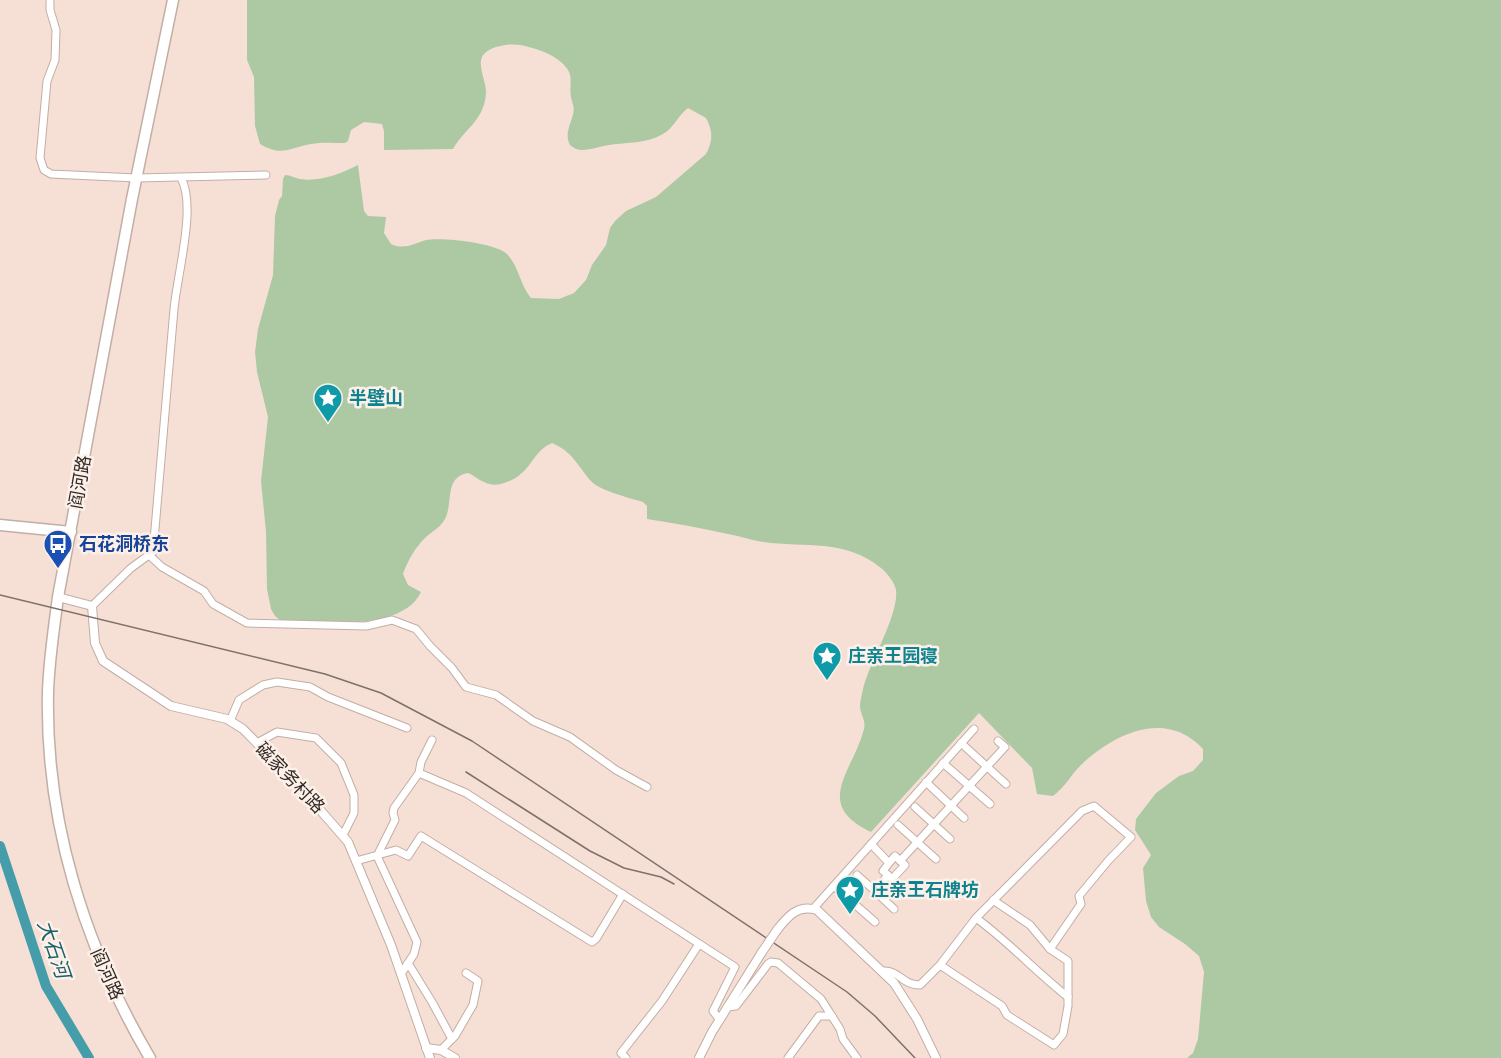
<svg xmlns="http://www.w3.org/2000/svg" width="1501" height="1058" font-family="Figtree,'Noto Sans SC',sans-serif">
<rect width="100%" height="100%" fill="#f6e0d6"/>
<path fill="#acc9a4" d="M247 0H1501V1058H1187L1193 1053 1198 1039 1204 972 1199 956 1185 944 1159 927 1151 917 1146 901 1143 868 1151 855 1135 830 1136 819 1156 793 1179 776 1193 771 1203 760V749C1166 709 1115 733 1081 765 1070 776 1066 786 1053 796L1037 794 1032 768 979 713 871 832C812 804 853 772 864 729 866 720 861 716 860 707 860 702 862 694 863 689 869 663 899 615 896 590 895 583 887 573 881 568 844 538 806 548 763 542 751 540 739 536 728 534 701 528 674 523 647 519V506L643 502C632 499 600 490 593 483 578 468 575 453 552 443 532 451 532 473 507 482 499 485 492 486 484 482 478 480 474 475 468 473 446 477 452 498 447 514 443 527 433 530 425 538 415 548 408 560 403 574L408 585 421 592C403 632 318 622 281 621L275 616 271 609 267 589 266 532 261 481 268 417 257 372 255 352 258 329 273 275 275 216 279 200 282 196 283 179 285 175C291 175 294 178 300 179 319 182 341 174 358 165L364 211 368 216 386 217 384 233 391 244C404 250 413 244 426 240 442 237 496 243 507 254 519 267 520 285 531 298L559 299 574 293 586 280 592 265 606 245 610 228 615 221 626 211 656 197 706 154C713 141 713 131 706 118L688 108C678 115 674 128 663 134 646 144 628 142 609 145 601 146 591 150 582 150 578 150 573 148 570 145 564 134 571 124 573 114 575 107 572 103 571 97 569 88 573 78 568 70 559 55 535 48 520 45 511 43 492 46 485 53 475 62 486 80 486 92 485 120 465 128 453 149L384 150V131L382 124 364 122 351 130 348 141 345 143C334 143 322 142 311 144 289 148 282 157 260 144L255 126 254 77 247 60Z"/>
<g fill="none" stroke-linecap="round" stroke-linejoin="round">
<polyline stroke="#459da9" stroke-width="10" points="0,846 46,986 89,1058"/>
<g stroke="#c3aea4" stroke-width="9">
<g id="minor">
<polyline points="50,2 50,10 56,30 55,60 47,81 40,158 44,170 51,174 136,178 266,175"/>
<polyline points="149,555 162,567 204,591 213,604 247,623 366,626 392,620 416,629 430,646 452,668 466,687 496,695 533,721 570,737 616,770 647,787"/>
<path d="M92 606 131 568 153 552C160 471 167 390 174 309 177 275 197 206 181 178"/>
<polyline points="230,721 239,700 263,685 277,682 310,687 328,697 407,728"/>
<polyline points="257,743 277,732 316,738 341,763 354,795 354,813 343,835"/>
<polyline points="961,743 1006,784"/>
<polyline points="943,763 990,804"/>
<polyline points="419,773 466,793 735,967 713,1011 720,1020"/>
<polyline points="926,782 964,818"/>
<polyline points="915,807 950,839"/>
<polyline points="898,825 936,859"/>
<polyline points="871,844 889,863 895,856 905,865 892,879 883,871 889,863"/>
<polyline points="356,861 396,850 408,856 421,836 592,942 596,939 623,894"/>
<polyline points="900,861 1005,747 998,741"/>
<polyline points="857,875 875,891 888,875"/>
<polyline points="834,886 875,922"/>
<polyline points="875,891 894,909"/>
<polyline points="993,900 1030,925 1050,949"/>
<polyline points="813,909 974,729"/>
<path d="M976 918C1009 942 1036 972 1068 997"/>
<polyline points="408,963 432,1002 452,1039"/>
<path d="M884 971C900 971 902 985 920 985L940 965 976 918 1082 811 1094 806 1131 837 1108 861 1079 896 1081 904 1050 949 1068 961V1006L1063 1034 1054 1045 1007 1015 1002 1006 940 965"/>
<polyline points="401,974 414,954 417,942 377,856 395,820 393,813 394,808 419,773 421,762 432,740"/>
<polyline points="727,1007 736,1006 768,964 771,962 778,963 821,999 840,1029 843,1039 857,1058"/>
<polyline points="441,1050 455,1036 473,1005 478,981 466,973"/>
<polyline points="626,1058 621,1053 662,1001 699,944"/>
<polyline points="788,1058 819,1016 832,1016"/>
</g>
</g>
<g stroke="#c3aea4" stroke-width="10">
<g id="tertiary">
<polyline points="58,597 92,606 95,643 103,661 171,706 227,719 243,729 301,788 348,842 391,945 430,1058"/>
<path d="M777 930C788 916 798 904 817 910L894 983 917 1019 936 1058"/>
<polyline points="426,1048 441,1050 455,1058"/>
<polyline points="699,1058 712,1032 762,952"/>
</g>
</g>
<g stroke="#c3aea4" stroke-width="13">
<polyline id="primary" points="0,525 71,532"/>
</g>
<g stroke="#c3aea4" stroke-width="13">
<path id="trunk" d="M150 1058C85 948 45 822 48 692 49 660 54 628 58 597L132 199 173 0"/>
</g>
<use href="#minor" stroke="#fff" stroke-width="7"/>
<use href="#tertiary" stroke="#fff" stroke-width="8"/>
<use href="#primary" stroke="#fff" stroke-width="10"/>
<use href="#trunk" stroke="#fff" stroke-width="10"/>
<g stroke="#7e716a" stroke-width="1.5">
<polyline points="0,595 325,674 381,693 472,741 847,992 875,1016 915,1058"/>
<polyline points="466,772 590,851 624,868 661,877 674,884"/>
</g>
<g stroke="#c3aea4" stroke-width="10" stroke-linecap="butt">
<polyline id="tertiary-bridge" points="762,952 777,930"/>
</g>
<use href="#tertiary-bridge" stroke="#fff" stroke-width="8"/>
</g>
<defs>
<g id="sight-pin" transform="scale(1.5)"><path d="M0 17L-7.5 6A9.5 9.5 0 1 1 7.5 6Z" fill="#0f9aa8" stroke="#fdf0e9"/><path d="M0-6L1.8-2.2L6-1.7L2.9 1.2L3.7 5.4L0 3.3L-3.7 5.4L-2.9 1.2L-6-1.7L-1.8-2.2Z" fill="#fff"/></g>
<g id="bus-pin" transform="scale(1.5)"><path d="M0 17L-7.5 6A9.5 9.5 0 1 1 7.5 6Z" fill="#1a4fb4" stroke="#fdf0e9"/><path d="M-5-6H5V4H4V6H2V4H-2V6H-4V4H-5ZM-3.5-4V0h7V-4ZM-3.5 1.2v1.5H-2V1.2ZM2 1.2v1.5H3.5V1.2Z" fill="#fff"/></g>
</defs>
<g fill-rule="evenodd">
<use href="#sight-pin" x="328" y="398"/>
<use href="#bus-pin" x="58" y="544"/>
<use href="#sight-pin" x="827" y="656"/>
<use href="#sight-pin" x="850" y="890"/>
</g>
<g text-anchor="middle" stroke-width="5" stroke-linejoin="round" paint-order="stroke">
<g font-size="18" font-weight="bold" fill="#0d838f" stroke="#fdf0e9" text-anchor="start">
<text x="349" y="404">半壁山</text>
<text x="848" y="662">庄亲王园寝</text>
<text x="871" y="896">庄亲王石牌坊</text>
</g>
<g font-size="18" fill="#312925" stroke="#fdf0e9">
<text transform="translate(80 482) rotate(-80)" y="6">阎河路</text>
<text transform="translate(290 778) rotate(46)" y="6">磁家务村路</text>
<text transform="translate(107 974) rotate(66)" y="6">阎河路</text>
</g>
<g font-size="18" font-weight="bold" fill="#164399" stroke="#fdf0e9" text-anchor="start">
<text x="79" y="550">石花洞桥东</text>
</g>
<g font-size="20" font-style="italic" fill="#1a626b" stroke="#fdf0e9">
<text transform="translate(54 949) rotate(71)" y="7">大石河</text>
</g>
</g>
</svg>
